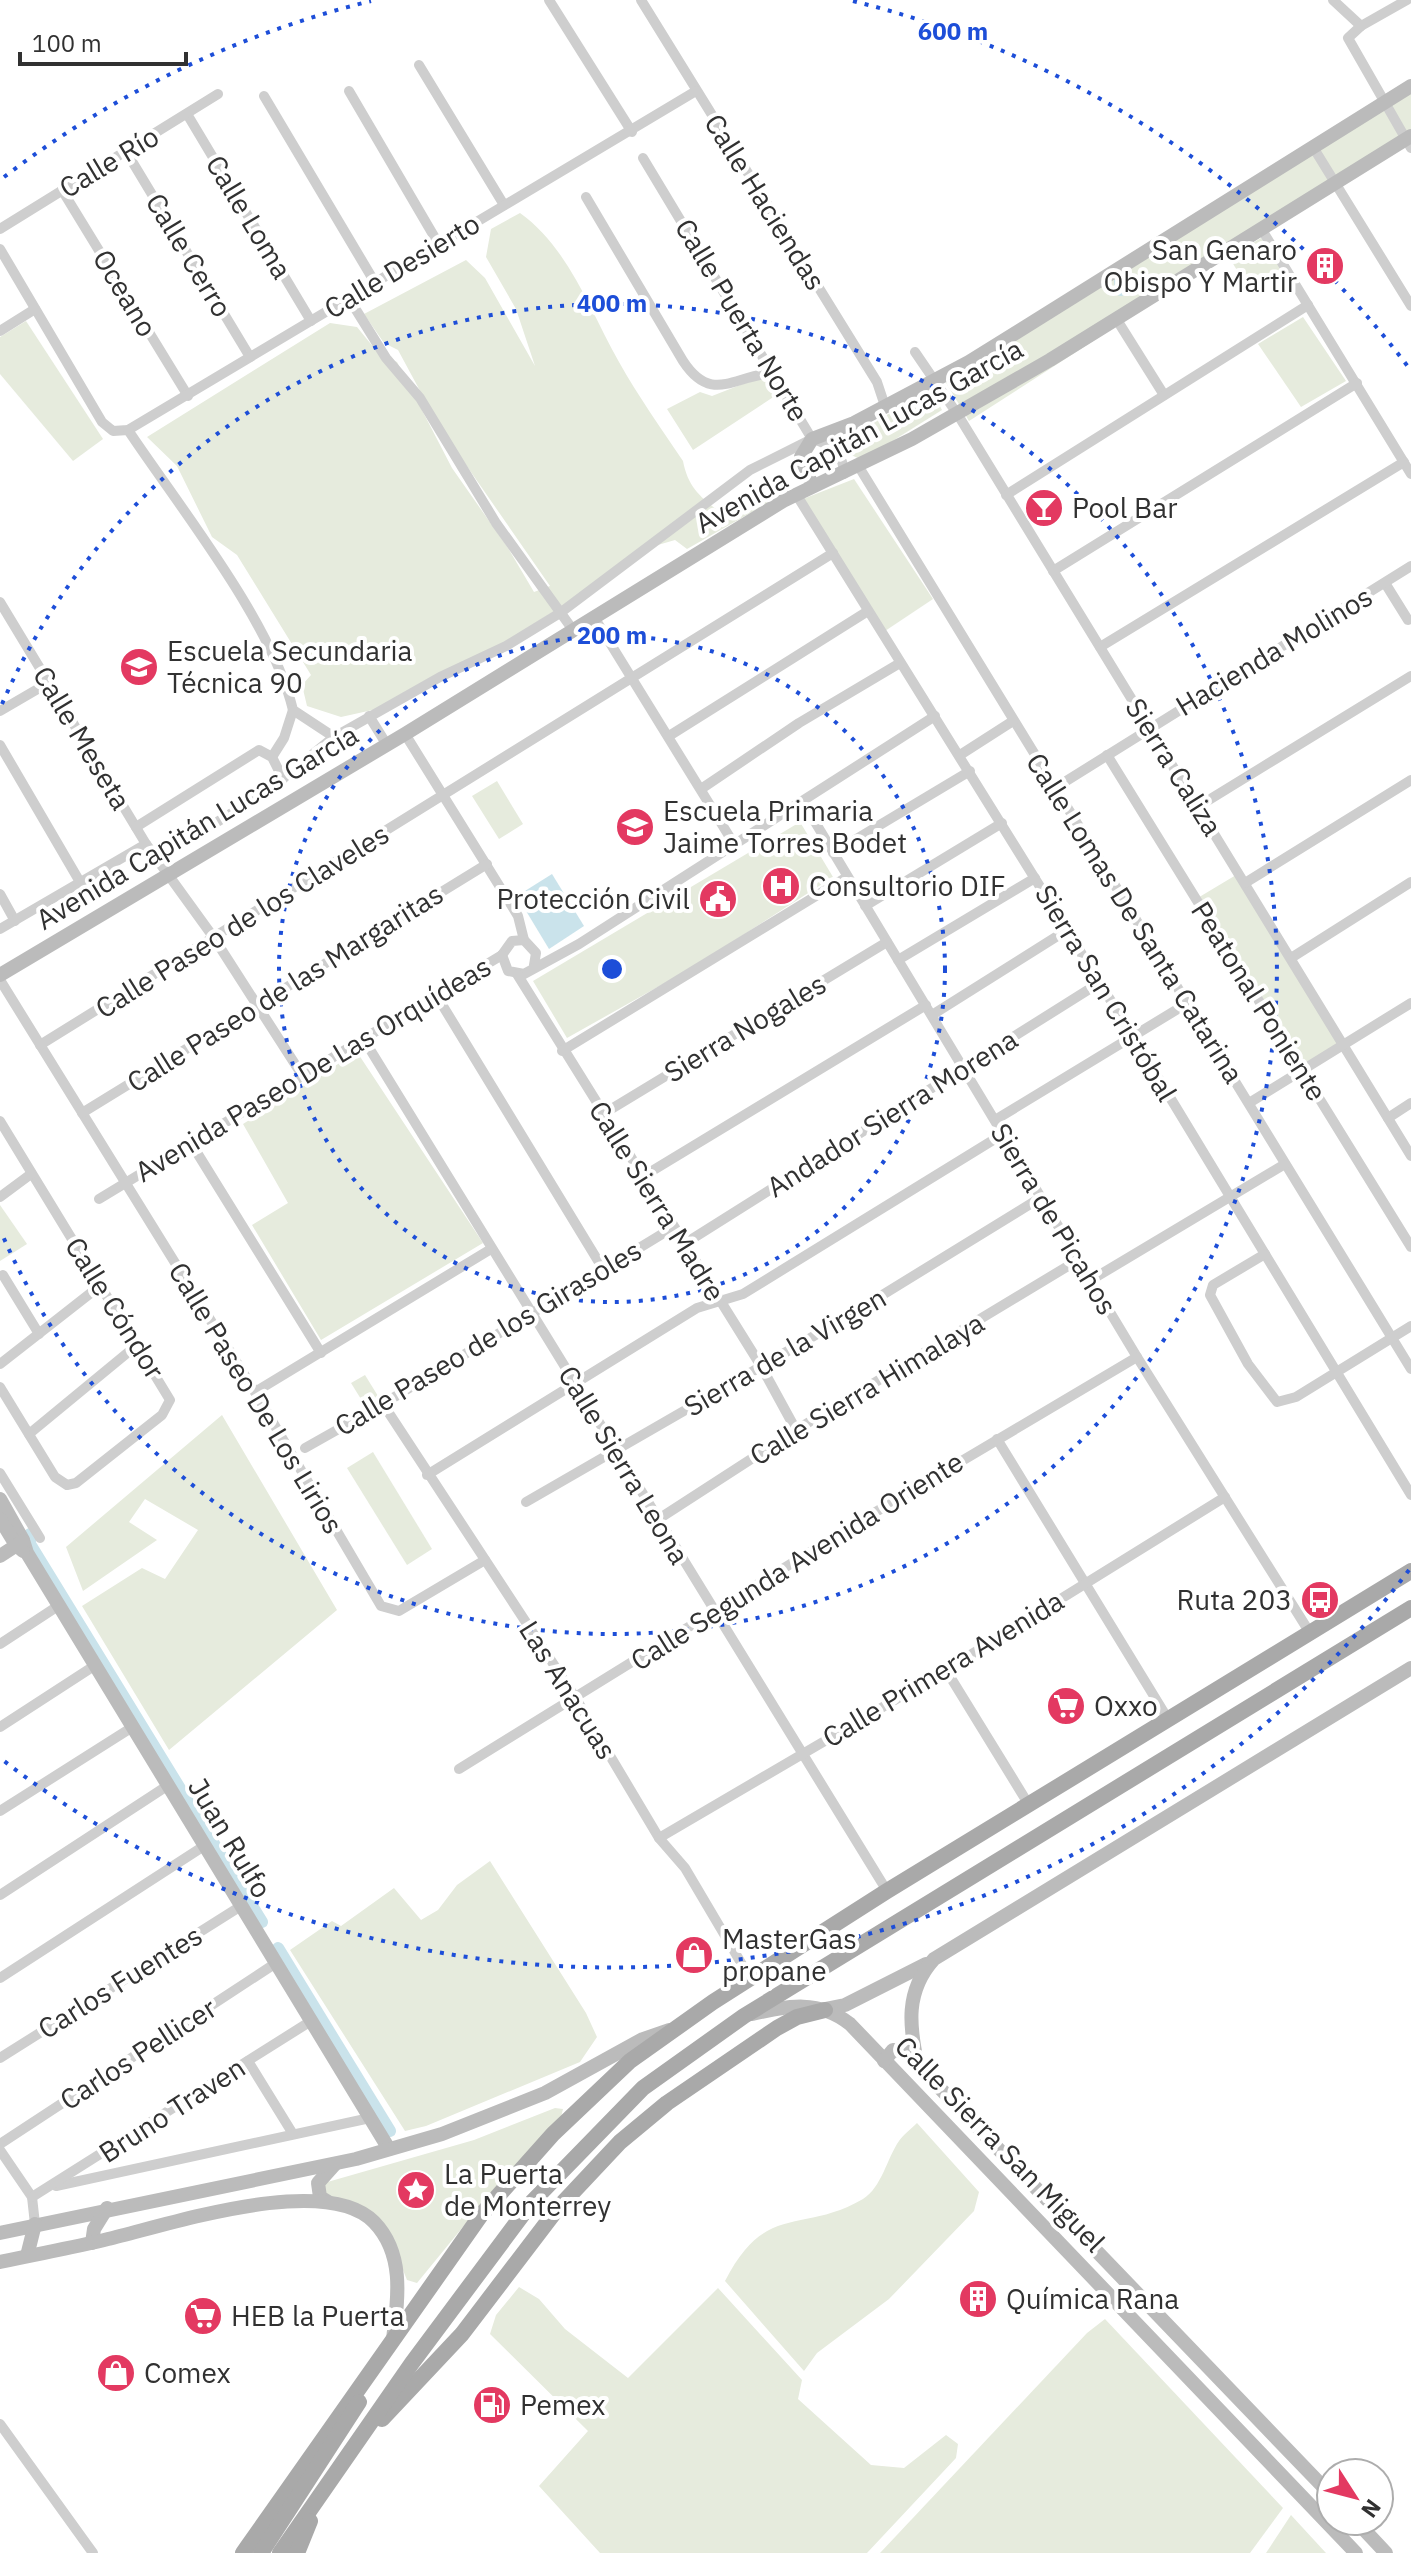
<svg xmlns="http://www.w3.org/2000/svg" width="1411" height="2553" font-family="'IBM Plex Sans',sans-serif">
<rect width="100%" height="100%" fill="#fff"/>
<g fill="#e6ebdd">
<polygon points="1411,85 1411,136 969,421 945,381"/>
<path d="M520 213C569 248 590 311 619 362 638 396 661 428 683 461 688 487 700 497 721 513L765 481 762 494 789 491 687 549 675 540 634 552 572 600 500 645 377 709 341 717 307 706 302 685 311 675 237 555 212 537 177 466 147 437 330 323 357 327 379 354 397 362 452 468 508 548 534 592 550 586 439 426 398 350 384 343 364 314 466 260 485 278 535 366 516 309 486 257 491 229Z"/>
<polygon points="1261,238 1282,271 1250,292 1229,257"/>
<polygon points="1303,317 1346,381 1301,407 1258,344"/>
<polygon points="26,321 103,439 73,461 0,374 0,337"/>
<polygon points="758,378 770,381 781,392 693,450 667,409 700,392 712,396"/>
<polygon points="930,388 942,410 862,460 849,454 847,443 853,436"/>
<polygon points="854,479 933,599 885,631 803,499"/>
<polygon points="497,781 523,824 499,839 472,796"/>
<polygon points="800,822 833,877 695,966 567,1038 533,981"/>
<polygon points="1241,872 1347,1047 1303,1074 1196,899"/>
<polygon points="357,1052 483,1243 321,1340 252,1225 288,1203 243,1124"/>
<polygon points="0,1205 27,1244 0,1261"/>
<polygon points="365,1375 378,1396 364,1404 351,1383"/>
<polygon points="222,1415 337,1610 169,1750 82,1606 142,1568 165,1579 198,1530 145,1499 129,1522 157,1540 83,1591 66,1547"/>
<polygon points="373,1452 432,1549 407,1565 347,1468"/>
<polygon points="490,1861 586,2013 597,2037 580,2062 426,2126 405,2131 290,1950 332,1921 341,1926 394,1888 421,1920 438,1910 457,1885"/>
<polygon points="555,2108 563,2109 561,2117 503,2178 417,2283 407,2280 389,2235 324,2198 324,2183 474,2140"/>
<path d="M917 2123 979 2192 974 2211 889 2299 817 2353 804 2371 725 2281C766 2201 801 2235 863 2199 882 2187 887 2158 899 2141 903 2135 911 2129 917 2123Z"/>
<polygon points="519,2287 539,2299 565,2329 628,2378 718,2288 802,2380 798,2399 871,2465 904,2468 946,2435 958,2444 956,2458 867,2553 600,2553 539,2486 588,2431 490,2334 496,2315"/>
<polygon points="1105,2319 1283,2508 1250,2553 880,2553 1087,2333"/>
<polygon points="1291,2515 1326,2553 1266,2553"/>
</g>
<polygon fill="#cae3eb" points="552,874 584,926 549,949 517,896"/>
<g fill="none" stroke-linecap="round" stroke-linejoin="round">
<g stroke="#cae3eb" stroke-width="12">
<polyline points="1120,281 1121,290"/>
<polyline points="30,1534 30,1544 262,1922"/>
<polyline points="278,1948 390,2131"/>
</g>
<g stroke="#cecece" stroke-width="10">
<polyline points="549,0 632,132"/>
<polyline points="641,0 877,382 885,406"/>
<polyline points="1333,0 1361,26"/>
<polyline points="1407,0 1361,26 1348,38 1411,148"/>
<polyline points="419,65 504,205"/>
<polyline points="349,91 438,243"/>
<polyline points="264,96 374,281"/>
<polyline points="187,114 311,321"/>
<polyline points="1313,147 1411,306"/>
<polyline points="127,153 250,357"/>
<path d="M643 158 812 439C831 444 844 454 844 474"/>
<polyline points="62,190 188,396"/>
<path d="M586 197 683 361C712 405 734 375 774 373"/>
<polyline points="0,229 218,94"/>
<polyline points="1262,230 1411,474"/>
<polyline points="0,249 102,422 113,431 128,430 696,91"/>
<polyline points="348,297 386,358 420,398 496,523 573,630"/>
<polyline points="1117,320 1164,395"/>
<polyline points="0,331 35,309"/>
<polyline points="915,352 958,415 1411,1156"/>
<path d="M128 430C180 508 272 622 293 710L334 737"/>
<polyline points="859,467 1411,1369"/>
<polyline points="796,494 1134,1038 1411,1495"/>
<polyline points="1006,495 1308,305"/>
<polyline points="1053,571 1357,383"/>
<polyline points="1385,583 1408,620"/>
<polyline points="0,602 146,844 214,938 302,1075"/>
<polyline points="594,617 734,844"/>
<polyline points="1100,647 1404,462"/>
<polyline points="0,711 48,683"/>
<polyline points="369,716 387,745"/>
<polyline points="405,734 518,916 524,940 536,953 534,965"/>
<polyline points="669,736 868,611"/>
<polyline points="0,745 80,882"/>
<polyline points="960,755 1013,721"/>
<polyline points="1107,755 1411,1247"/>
<polyline points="272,757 284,738 293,710"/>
<polyline points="1055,788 1411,566"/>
<polyline points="701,789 799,723 900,663"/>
<polyline points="803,802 1137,1357 1310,1633"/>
<polyline points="1199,806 1411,676"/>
<polyline points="136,827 259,750 272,757 283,779"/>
<polyline points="833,853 970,771"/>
<polyline points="156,859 265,793 334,737 440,677 506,646 560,613 750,470 810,440"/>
<polyline points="1245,883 1411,780"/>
<polyline points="0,894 15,921"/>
<polyline points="865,906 1002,823"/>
<polyline points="0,929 146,844"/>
<polyline points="502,955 508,971 524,974 579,944 935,716"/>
<polyline points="502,955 512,941 524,940"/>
<polyline points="1291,958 1411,882"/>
<polyline points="898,960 1035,878"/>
<polyline points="517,974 761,1366 796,1430"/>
<polyline points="0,980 255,1392 381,1606 399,1611 485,1560"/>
<polyline points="435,993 603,1269"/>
<polyline points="932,1015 1067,930"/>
<polyline points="363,1038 887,1891"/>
<polyline points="40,1045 833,553"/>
<polyline points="562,1051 847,877"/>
<polyline points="1249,1103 1411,1003"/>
<polyline points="82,1113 487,864"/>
<polyline points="603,1114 887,942"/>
<polyline points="1388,1118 1411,1103"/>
<polyline points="995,1120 1186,1004"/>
<polyline points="0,1121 170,1400 162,1415 76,1483 67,1485 55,1477 0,1387"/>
<polyline points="191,1143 321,1353"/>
<polyline points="642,1177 926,1005"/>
<polyline points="0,1197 31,1174"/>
<polyline points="99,1199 502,955"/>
<polyline points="684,1244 1099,983"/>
<polyline points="1265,1254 1213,1285 1210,1295 1248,1364 1277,1402 1296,1397 1411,1326"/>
<polyline points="3,1275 39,1334"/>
<polyline points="1091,1280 1285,1164"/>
<polyline points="0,1364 101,1285"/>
<polyline points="255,1392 491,1249"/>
<polyline points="383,1404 575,1697 659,1838 685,1868 750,1978"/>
<polyline points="29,1434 137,1345"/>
<polyline points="997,1439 1168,1719"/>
<polyline points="305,1448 383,1404 672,1228"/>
<polyline points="0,1473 40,1538"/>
<polyline points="427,1475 697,1308 743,1294 1003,1134"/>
<polyline points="526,1502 845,1318 1040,1198"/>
<polyline points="657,1520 796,1430 1078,1260"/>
<polyline points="0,1644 58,1606"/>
<polyline points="946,1670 1029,1805"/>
<polyline points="0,1727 94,1666"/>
<polyline points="459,1769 852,1526 1137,1357"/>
<polyline points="0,1811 131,1728"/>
<polyline points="659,1838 946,1670 1225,1497"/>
<polyline points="0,1895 167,1786"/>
<polyline points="0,1978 204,1846"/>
<polyline points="0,2058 241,1906"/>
<polyline points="248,2061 293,2134"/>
<polyline points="0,2144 276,1963"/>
<polyline points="0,2150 32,2197 35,2224"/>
<polyline points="56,2186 370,2118"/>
<polyline points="32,2197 311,2021"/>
<polyline points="0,2424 93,2553"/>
</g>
<g stroke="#bbb" stroke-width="14">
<polyline points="812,485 801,457 812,439 854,423 969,362 1411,86"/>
<polyline points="0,975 405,734 783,501 912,439 1050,360 1411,136"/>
<polyline points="0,1499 23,1540 27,1553 389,2149"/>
<polyline points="0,1519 16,1545 23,1551"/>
<polyline points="0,1556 23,1541"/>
<polyline points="825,2009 845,2005 926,1964"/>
<path d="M752 2014C788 2006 819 1999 850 2024L1356 2553"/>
<polyline points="884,2061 893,2050 904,2051 910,2057 1331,2495"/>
<path d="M918 2066C909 2026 905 1991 934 1959L1411 1668"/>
<polyline points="328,2202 320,2197 318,2183 335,2164"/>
<polyline points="0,2233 356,2159 442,2134 545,2093 643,2039 669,2030"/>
<polyline points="92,2243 94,2229 107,2208"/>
<polyline points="27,2256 35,2224"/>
<path d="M0 2262C36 2254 72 2248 108 2239 168 2225 325 2172 374 2222 405 2254 398 2299 393 2339"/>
<polyline points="1356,2521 1386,2553"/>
</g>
<g stroke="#a9a9a9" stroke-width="16">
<polyline points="382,2419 462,2334 558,2208 620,2142 667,2103 777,2028 797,2017 825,2010"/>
<polyline points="243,2553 481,2215 553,2134 630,2061 713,2002 887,1891 1411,1571"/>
<polyline points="261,2553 359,2402"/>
<polyline points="280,2553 412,2363 532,2202 643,2088 744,2016 1411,1608"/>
<polyline points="297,2553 310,2521"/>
</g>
</g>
<g fill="none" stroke="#1d4ed8" stroke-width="4" stroke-dasharray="4 8">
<circle cx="612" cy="969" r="333"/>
<path d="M2 704A665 665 0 1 1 2 1234"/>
<path d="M1409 1570A998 998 0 0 1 4 1761M4 177A998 998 0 0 1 371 1M853 1A998 998 0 0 1 1409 368"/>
</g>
<defs>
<g id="building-disc" transform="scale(2)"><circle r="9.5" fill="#e33961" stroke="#fff"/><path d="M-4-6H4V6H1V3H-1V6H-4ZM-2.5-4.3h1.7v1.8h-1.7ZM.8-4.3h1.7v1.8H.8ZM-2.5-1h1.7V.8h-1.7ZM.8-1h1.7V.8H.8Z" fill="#fff"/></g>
<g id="bar-disc" transform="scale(2)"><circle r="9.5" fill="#e33961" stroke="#fff"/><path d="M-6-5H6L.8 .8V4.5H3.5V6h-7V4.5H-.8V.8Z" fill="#fff"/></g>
<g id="school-disc" transform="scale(2)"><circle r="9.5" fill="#e33961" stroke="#fff"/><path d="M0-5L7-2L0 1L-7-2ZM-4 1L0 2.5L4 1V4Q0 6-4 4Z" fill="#fff"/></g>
<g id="hospital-disc" transform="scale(2)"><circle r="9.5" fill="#e33961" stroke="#fff"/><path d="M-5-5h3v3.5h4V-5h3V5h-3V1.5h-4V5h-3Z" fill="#fff"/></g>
<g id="civic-disc" transform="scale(2)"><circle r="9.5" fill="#e33961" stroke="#fff"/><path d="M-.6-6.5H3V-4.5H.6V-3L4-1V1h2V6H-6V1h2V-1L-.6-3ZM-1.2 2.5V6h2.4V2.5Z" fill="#fff"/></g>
<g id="bus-disc" transform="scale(2)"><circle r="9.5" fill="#e33961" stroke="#fff"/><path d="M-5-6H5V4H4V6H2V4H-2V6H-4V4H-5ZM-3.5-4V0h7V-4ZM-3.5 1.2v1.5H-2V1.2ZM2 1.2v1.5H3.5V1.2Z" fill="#fff"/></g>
<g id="supermarket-disc" transform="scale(2)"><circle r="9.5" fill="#e33961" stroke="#fff"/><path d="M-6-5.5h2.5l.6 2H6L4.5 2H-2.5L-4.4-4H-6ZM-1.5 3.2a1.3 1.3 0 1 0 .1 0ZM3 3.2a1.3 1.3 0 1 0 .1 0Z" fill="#fff"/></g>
<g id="shop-disc" transform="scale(2)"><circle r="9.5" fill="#e33961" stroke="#fff"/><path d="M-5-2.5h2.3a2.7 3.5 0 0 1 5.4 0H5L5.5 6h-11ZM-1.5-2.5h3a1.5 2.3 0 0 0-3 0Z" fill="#fff"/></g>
<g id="sight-disc" transform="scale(2)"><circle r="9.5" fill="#e33961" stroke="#fff"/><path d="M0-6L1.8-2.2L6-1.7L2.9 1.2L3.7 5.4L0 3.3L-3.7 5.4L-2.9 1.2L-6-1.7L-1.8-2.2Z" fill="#fff"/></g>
<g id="fuel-disc" transform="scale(2)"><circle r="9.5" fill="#e33961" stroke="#fff"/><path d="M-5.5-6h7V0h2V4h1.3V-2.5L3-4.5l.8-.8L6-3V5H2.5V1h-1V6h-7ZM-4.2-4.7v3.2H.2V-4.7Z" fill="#fff"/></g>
</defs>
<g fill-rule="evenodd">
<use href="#building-disc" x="1325" y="266"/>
<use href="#bar-disc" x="1044" y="508"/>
<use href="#school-disc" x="139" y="667"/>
<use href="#school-disc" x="635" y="827"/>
<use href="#hospital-disc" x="781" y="886"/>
<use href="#civic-disc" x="718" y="899"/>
<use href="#bus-disc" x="1320" y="1600"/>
<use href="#supermarket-disc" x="1066" y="1706"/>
<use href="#shop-disc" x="694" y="1955"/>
<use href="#sight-disc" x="416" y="2190"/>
<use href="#building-disc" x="978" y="2299"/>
<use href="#supermarket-disc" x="203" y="2316"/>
<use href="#shop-disc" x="116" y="2373"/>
<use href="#fuel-disc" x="492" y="2405"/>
</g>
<g text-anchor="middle" stroke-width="8" stroke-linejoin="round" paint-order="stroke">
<g font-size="28" fill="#313131" stroke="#fff">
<text transform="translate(109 162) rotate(-31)" y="10">Calle Río</text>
<text transform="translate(765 202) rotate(58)" y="10">Calle Haciendas</text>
<text transform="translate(249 217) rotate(59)" y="10">Calle Loma</text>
<text transform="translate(189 255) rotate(59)" y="10">Calle Cerro</text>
<text transform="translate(402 266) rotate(-31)" y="10">Calle Desierto</text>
<text transform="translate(125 293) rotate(59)" y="10">Oceano</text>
<text transform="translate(742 320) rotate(59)" y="10">Calle Puerta Norte</text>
<text transform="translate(859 436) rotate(-29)" y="10">Avenida Capitán Lucas García</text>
<text transform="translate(1274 651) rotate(-31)" y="10">Hacienda Molinos</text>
<text transform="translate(82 738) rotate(59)" y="10">Calle Meseta</text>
<text transform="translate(1174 767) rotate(58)" y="10">Sierra Caliza</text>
<text transform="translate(197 827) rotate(-31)" y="10">Avenida Capitán Lucas García</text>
<text transform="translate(1135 918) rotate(58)" y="10">Calle Lomas De Santa Catarina</text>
<text transform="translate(242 921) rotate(-32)" y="10">Calle Paseo de los Claveles</text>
<text transform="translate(285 988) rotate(-32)" y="10">Calle Paseo de las Margaritas</text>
<text transform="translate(1106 993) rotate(59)" y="10">Sierra San Cristóbal</text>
<text transform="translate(1259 1001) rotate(58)" y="10">Peatonal Poniente</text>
<text transform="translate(745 1028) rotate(-31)" y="10">Sierra Nogales</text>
<text transform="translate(313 1069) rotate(-31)" y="10">Avenida Paseo De Las Orquídeas</text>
<text transform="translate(892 1113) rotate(-32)" y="10">Andador Sierra Morena</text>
<text transform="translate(657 1201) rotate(58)" y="10">Calle Sierra Madre</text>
<text transform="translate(1054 1219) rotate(59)" y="10">Sierra de Picahos</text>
<text transform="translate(115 1308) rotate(58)" y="10">Calle Cóndor</text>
<text transform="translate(488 1338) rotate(-31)" y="10">Calle Paseo de los Girasoles</text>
<text transform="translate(785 1352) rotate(-30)" y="10">Sierra de la Virgen</text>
<text transform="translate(867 1389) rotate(-31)" y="10">Calle Sierra Himalaya</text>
<text transform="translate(256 1398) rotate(59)" y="10">Calle Paseo De Los Lirios</text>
<text transform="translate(624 1465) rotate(59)" y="10">Calle Sierra Leona</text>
<text transform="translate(797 1561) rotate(-32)" y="10">Calle Segunda Avenida Oriente</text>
<text transform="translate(943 1669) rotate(-31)" y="10">Calle Primera Avenida</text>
<text transform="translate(568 1690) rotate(58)" y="10">Las Anacuas</text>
<text transform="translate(230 1838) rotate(59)" y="10">Juan Rulfo</text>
<text transform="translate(120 1982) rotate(-32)" y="10">Carlos Fuentes</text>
<text transform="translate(138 2054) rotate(-33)" y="10">Carlos Pellicer</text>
<text transform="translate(172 2110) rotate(-33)" y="10">Bruno Traven</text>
<text transform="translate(1000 2144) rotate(46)" y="10">Calle Sierra San Miguel</text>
</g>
<g font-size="28" fill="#313131" stroke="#fff" text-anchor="start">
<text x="1297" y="260" text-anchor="end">San Genaro<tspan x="1297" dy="32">Obispo Y Martir</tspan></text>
<text x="1072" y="518">Pool Bar</text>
<text x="167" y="661">Escuela Secundaria<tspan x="167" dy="32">Técnica 90</tspan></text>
<text x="663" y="821">Escuela Primaria<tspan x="663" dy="32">Jaime Torres Bodet</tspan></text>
<text x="809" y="896">Consultorio DIF</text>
<text x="690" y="909" text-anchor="end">Protección Civil</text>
<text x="1292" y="1610" text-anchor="end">Ruta 203</text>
<text x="1094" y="1716">Oxxo</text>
<text x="722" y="1949">MasterGas<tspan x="722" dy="32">propane</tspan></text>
<text x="444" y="2184">La Puerta<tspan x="444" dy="32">de Monterrey</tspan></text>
<text x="1006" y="2309">Química Rana</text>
<text x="231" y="2326">HEB la Puerta</text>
<text x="144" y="2383">Comex</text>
<text x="520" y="2415">Pemex</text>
</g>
</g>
<circle cx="612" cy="969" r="12" fill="#1d4ed8" stroke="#fff" stroke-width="4"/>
<g font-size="24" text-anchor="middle" font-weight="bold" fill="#1d4ed8" stroke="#fff" stroke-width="8" stroke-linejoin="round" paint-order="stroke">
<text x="953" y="40">600 m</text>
<text x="612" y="312">400 m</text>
<text x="612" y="644">200 m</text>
</g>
<g transform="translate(1355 2497) rotate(126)"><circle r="38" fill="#ffffff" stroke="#adadad" stroke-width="2"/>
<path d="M0-6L14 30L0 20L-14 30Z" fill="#e33961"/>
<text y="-12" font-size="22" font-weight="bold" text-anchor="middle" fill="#313131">N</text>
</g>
<path d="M20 52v12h166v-12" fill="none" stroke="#313131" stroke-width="4"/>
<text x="32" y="52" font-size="24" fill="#313131" stroke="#ffffff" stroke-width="6" paint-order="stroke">100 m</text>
</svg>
